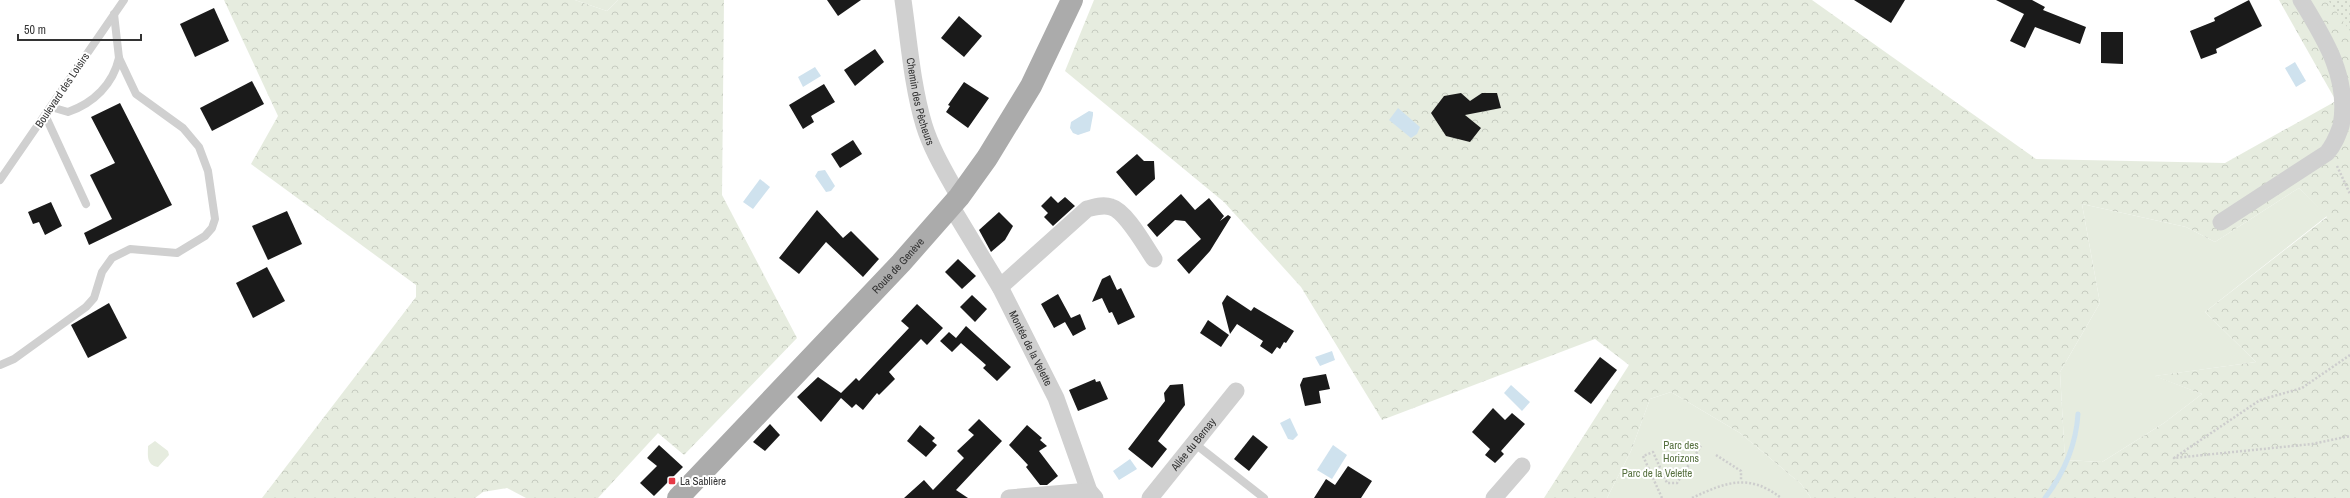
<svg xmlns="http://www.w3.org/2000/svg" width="2350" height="498" font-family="'Archivo Narrow',sans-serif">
<defs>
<pattern id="forest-crowns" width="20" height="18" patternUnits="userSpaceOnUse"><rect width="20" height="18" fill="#e6ecdf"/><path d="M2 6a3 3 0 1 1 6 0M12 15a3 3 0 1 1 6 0" fill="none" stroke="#c6cbc0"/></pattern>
<pattern id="garden-dots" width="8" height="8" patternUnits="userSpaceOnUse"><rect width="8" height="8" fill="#e6ecdf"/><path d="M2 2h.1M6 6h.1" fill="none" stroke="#c6cbc0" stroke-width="1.8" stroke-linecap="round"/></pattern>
</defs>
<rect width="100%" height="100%" fill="#fff"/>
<g fill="#e6ecdf">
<polygon points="575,0 618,0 607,11"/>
<polygon points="2299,188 2327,216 2205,312 2256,362 2155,376 2202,394 2164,423 2102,462 2065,460 2060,372 2100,303 2082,204 2186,227 2215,242"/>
<polygon points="1671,392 1740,433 1801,484 1811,498 1607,498 1631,451 1650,399"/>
<path d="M155 441 168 451 169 455 158 467C146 465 148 455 148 446Z"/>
</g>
<g fill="url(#forest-crowns)" fill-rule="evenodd">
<polygon points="224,0 575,0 607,11 618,0 724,0 722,195 797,338 684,455 658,433 598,498 526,498 507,488 483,492 475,498 262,498 416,297 416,285 251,164 278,116"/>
<path d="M1094 0H1812L2036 159 2225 163 2336 101 2279 0H2350V498H1811L1801 484 1740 433 1671 392 1650 399 1631 451 1607 498H1544L1629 365 1595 339 1382 420 1301 287 1224 202 1065 71ZM2299 188 2327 217 2205 312 2256 362 2154 376 2202 394 2164 423 2102 462 2065 460 2060 372 2100 303 2082 204 2186 227 2215 242Z"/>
</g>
<polygon fill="url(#garden-dots)" points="2328,0 2350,0 2350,31"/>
<g fill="#cfe2ee">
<polygon points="2295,62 2306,81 2296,87 2285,68"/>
<polygon points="815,67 821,76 803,87 798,77"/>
<polygon points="1398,108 1420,127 1417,134 1411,138 1389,120"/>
<polygon points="1089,111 1093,112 1093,115 1090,131 1078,135 1073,133 1070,128 1071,122"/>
<polygon points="825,170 835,186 831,191 826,192 815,176 818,171"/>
<polygon points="760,179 770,187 753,209 743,202"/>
<polygon points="1332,351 1335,360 1320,366 1315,357"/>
<polygon points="1511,385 1530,402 1522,411 1504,393"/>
<polygon points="1290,418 1298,435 1293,440 1288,439 1280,423"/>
<polygon points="1333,445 1347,455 1332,479 1317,470"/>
<polygon points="1130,459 1137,469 1119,480 1113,471"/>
</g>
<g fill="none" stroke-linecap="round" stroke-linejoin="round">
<path stroke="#cfe2ee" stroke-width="5" d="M2045 498C2064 473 2076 445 2078 414"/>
</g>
<g fill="#1a1a1a">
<polygon points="827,0 861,0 838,16"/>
<polygon points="1854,0 1905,0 1891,23"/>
<polygon points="1996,0 2032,0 2045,7 2043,10 2086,27 2080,44 2035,27 2025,48 2010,41 2024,14"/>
<polygon points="2249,0 2262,26 2216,49 2217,53 2201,59 2190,31 2215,21 2214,18"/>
<polygon points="214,8 229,41 195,57 180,24"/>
<polygon points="959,16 982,36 964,57 941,38"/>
<polygon points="2101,32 2123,32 2123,64 2101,63"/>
<polygon points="875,49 884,62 855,86 844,70"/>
<polygon points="252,81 264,104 212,131 200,108"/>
<polygon points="964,82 989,98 968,128 946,112 950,106 948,105"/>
<polygon points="824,84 835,102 811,116 814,122 803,129 789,105"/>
<polygon points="1461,93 1470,101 1482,93 1497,93 1501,108 1465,115 1481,128 1470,142 1446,136 1431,113 1444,96"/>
<polygon points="120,103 172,205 89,245 84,233 112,219 90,175 115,163 91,117"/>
<polygon points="853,140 862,154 840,168 831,154"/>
<polygon points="1137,154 1144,161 1154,161 1155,179 1136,196 1116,172"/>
<polygon points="1181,194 1195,210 1209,198 1224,216 1220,221 1228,215 1231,217 1210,251 1189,274 1177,260 1201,239 1185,221 1175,220 1157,237 1147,225"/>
<polygon points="1051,196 1058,203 1065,197 1075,206 1053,226 1044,217 1048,213 1041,206"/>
<polygon points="51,202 62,226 45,235 39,222 33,224 28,212"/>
<polygon points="817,210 843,238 851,231 879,259 863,277 826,242 799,274 779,258"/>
<polygon points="287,211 302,244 268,260 252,226"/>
<polygon points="999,212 1013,226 1005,240 991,252 979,230"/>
<polygon points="958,259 976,276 962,289 945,272"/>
<polygon points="267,267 285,301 253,318 236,283"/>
<polygon points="1110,275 1117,290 1121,288 1135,317 1118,325 1112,312 1109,313 1102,298 1092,302 1102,279"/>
<polygon points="1058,294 1071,318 1080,314 1086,329 1073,336 1065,322 1054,328 1041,304"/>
<polygon points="972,295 987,309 975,322 960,307"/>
<polygon points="1227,295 1251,311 1254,307 1294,331 1286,343 1284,342 1280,349 1277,347 1272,354 1260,346 1263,341 1237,324 1230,334 1222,303"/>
<polygon points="109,303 127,338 88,358 71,325"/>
<polygon points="917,304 943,328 927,345 921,339 889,372 895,379 879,395 877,393 863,410 856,404 852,408 841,398 821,422 797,397 818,377 841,393 856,378 859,381 909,328 901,321"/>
<polygon points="1208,320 1229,335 1221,347 1200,333"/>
<polygon points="966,326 1011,367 997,381 983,368 986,365 961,343 952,352 940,341 949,332 956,338"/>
<polygon points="1600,357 1617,370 1591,404 1574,391"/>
<polygon points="1326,374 1330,389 1319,391 1321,403 1305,406 1300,385 1303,378"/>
<polygon points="1095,379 1096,382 1100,381 1108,399 1078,411 1069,390"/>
<polygon points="1183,384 1185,405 1158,441 1167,449 1152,468 1128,449 1165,401 1164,393 1170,385"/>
<polygon points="1493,408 1505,420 1512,413 1525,424 1501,451 1504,454 1495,463 1485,455 1490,449 1472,432"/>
<polygon points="979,419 1002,441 956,490 968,498 904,498 924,480 933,490 964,458 957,451 974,435 968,430"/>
<polygon points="770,424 780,435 765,451 753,442"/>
<polygon points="920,425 935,438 932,441 937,445 926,457 907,441"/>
<polygon points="1027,425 1042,438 1040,440 1047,446 1039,451 1058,476 1047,485 1040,485 1026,467 1028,465 1009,445"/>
<polygon points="1253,435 1268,447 1249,471 1234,459"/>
<polygon points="659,445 683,467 654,496 640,483 657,466 647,458"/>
<polygon points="1348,466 1372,481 1361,498 1314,498 1326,479 1335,485"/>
</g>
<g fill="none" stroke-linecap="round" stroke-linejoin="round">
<g stroke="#cdcdcd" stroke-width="2.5" stroke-dasharray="2 2" stroke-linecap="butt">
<polyline points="2337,166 2350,194"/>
<polyline points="2350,355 2302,388 2260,400 2174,458 2312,444 2350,436"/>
<polyline points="1716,455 1741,471 1741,481"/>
<polyline points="1662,498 1643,456 1653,452 1667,483 1677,483 1701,446"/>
<path d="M1692 498C1726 482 1749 473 1781 498"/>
</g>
<g stroke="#d0d0d0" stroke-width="8">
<path d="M51 107 68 112C94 103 113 84 119 58"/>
<polyline points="45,115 86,204"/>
<polyline points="0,180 124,0"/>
<polyline points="0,365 14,359 86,307 94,298 102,272 112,258 130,249 177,253 205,236 212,228 215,219 208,171 199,147 183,128 136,94 119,58 114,14"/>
<polyline points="1194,443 1264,498"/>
</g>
<g stroke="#d0d0d0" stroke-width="17">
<path id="s1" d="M903 0C909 41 912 85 924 125 932 151 946 173 959 197"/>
<path id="s2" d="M951 206 1000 287 1056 398 1089 491 1095 498"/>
<path d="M2221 222 2327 153C2334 145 2337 137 2341 126 2350 79 2325 39 2301 0"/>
<path d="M1000 287 1087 209C1095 207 1103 204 1111 207 1126 211 1145 246 1154 259"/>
<polyline points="1009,498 1089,491"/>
<path id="s3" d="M1150 498 1236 391"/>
<polyline points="1494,498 1522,466"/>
</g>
<path stroke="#ababab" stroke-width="22" id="s4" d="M678 498 901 263 959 197 987 158 1031 86 1072 0"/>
</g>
<rect fill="#e63946" stroke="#fff" stroke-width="1.5" x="668" y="477" width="8" height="8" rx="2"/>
<g text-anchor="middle" stroke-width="4" stroke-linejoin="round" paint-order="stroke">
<g font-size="11" fill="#333" stroke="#fff">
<text transform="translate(62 90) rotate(-56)" y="4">Boulevard des Loisirs</text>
<text dy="4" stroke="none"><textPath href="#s1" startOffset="103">Chemin des Pêcheurs</textPath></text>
<text dy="4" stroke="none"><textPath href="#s4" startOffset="320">Route de Genève</textPath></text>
<text dy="4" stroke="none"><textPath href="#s2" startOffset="163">Montée de la Velette</textPath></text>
<text dy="4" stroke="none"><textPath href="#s3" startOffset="69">Allée du Bernay</textPath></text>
</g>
<g font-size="11" fill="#56703f" stroke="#fff">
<text x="1681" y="449">Parc des<tspan x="1681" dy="13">Horizons</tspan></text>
<text x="1657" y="477">Parc de la Velette</text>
</g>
<g font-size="11" fill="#333" stroke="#fff" text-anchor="start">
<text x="680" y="485">La Sablière</text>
</g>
</g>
<path d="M18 34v6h123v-6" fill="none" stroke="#333333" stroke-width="2"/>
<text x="24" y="34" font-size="12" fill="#333333" stroke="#ffffff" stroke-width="3" paint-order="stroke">50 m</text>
</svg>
